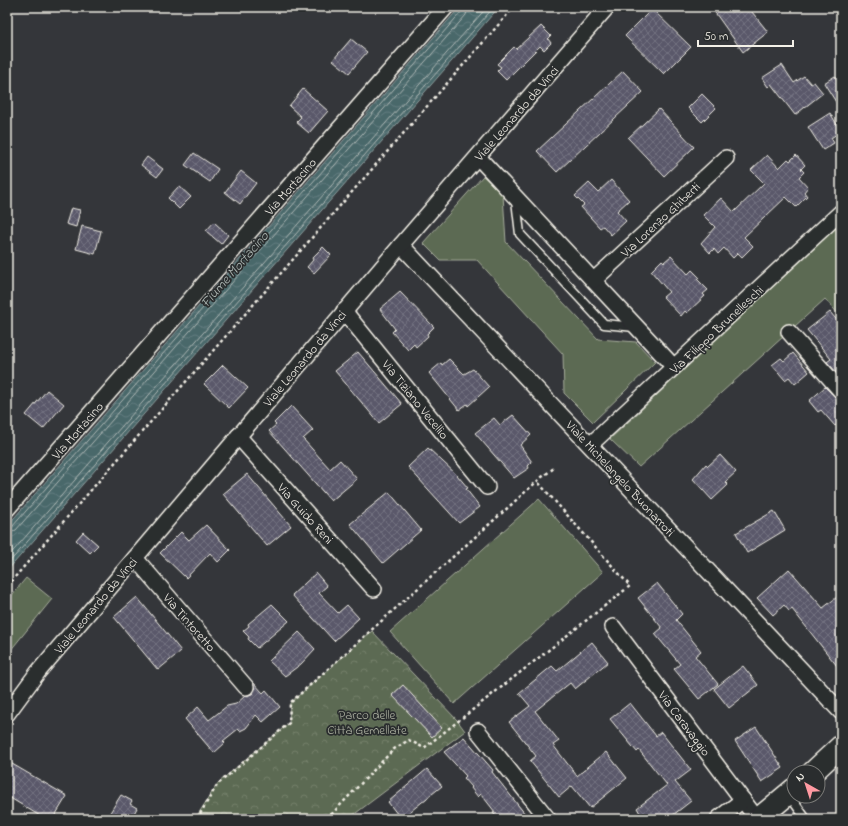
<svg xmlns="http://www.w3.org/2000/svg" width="848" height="826" font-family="'Indie Flower',sans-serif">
<defs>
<pattern id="park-crowns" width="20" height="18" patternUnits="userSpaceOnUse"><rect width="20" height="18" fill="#5c6a52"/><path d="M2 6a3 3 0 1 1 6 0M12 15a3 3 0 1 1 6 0" fill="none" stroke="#74806b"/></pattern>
<pattern id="water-waves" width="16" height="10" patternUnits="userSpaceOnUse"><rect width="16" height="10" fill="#49676b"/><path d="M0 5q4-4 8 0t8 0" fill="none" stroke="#647d80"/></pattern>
<pattern id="building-cross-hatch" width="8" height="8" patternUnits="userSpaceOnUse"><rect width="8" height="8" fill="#5a596b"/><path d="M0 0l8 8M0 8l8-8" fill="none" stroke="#727180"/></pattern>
</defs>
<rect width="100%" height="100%" fill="#34363a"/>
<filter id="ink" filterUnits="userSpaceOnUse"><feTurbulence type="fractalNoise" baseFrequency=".025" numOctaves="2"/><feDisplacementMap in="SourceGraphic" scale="8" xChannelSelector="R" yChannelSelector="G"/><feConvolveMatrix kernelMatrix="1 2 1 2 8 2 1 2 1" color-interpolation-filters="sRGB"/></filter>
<g filter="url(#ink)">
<g fill="#5c6a52" stroke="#a8ae9d">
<polygon points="483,176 503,195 506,242 598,339 636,342 655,362 593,422 564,393 563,354 477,260 440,260 423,243"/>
<polygon points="841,223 841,317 825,299 639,467 610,439"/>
<polygon points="539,499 603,572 454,704 390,632"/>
<polygon points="26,578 52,599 10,651 7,649 7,601"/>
</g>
<polygon fill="url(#park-crowns)" stroke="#a8ae9d" points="372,631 457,720 465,731 348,819 195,819 218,783 289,723 290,703"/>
<polygon fill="url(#water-waves)" stroke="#8d9e9d" points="460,7 499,7 7,571 7,526"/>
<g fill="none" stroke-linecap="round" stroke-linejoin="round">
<g stroke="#b0bab6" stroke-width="1">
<polyline points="7,529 12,527 462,11 463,7"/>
<polyline points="7,534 16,530 466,15 468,7"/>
<polyline points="7,558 487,7"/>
<polyline points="7,565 494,7"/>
</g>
</g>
<g fill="url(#building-cross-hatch)" stroke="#f4f1e8">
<polygon points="711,7 748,7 768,32 743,52"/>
<polygon points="652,9 691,47 664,74 625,36"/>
<polygon points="541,26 551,36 548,39 551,43 544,50 540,46 506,80 497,71 501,67 497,64 514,47 516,49"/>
<polygon points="351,39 367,52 349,73 333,60"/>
<polygon points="782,65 794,83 804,76 811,84 814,82 823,93 795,115 771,84 768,87 762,78"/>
<polygon points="623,71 643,92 557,172 537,151"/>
<polygon points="835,76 841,85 841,110 824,83"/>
<polygon points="303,89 328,111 309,133 296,122 301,117 289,106"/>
<polygon points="702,94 716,108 702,122 688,108"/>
<polygon points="659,109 694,147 664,176 628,138"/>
<polygon points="830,113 841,131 831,138 834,143 823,150 808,127"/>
<polygon points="194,153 218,169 210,182 185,165"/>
<polygon points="767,155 779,168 788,159 790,161 796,155 805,165 801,169 804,172 799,177 808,187 804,192 807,196 796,207 786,197 744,237 753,246 742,257 738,253 733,258 724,248 718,254 714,249 710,253 701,243 715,227 703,215 721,198 734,212 764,183 751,170"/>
<polygon points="147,157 163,169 157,177 141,165"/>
<polygon points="241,171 256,183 240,204 225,192"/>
<polygon points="611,180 629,200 617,211 626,221 611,235 603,226 600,228 581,207 584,205 575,196 589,183 598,192"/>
<polygon points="179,186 191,197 179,209 168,198"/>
<polygon points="71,208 80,210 76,227 66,224"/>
<polygon points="214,222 228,235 221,244 206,231"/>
<polygon points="82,226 101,231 95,254 76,249"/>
<polygon points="323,247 331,255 314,273 307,267 313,260 312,258"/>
<polygon points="671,256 688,274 692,270 699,277 697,279 708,290 703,294 705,296 687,313 685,311 681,316 663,297 669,292 651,271 662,260 664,262"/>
<polygon points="400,292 434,327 427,334 428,336 416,347 414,344 408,350 392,332 395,329 380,309"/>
<polygon points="830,312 841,325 841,377 827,362 831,359 807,330"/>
<polygon points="358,352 402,404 379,423 335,371"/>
<polygon points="793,353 809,372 795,384 789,377 785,380 772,365 781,358 784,361"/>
<polygon points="449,359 464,374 473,369 489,387 468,406 467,404 459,410 429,373 441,363 442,365"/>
<polygon points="223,365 248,388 229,408 204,384"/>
<polygon points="825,387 835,397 841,400 841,421 835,426 821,410 818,412 809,401"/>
<polygon points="47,390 64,404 43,429 26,415"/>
<polygon points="291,406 313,430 303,439 330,469 340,460 357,479 331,501 269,431 276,425 274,423"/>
<polygon points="513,415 531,435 520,445 532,462 528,466 529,468 514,478 475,433 494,418 500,425"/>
<polygon points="428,448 457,475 468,488 466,489 480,507 459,523 408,467"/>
<polygon points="720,455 736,472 725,482 728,485 712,500 693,479 706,464 708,466"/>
<polygon points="247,474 291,526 267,546 223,494"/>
<polygon points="389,492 421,530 383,563 350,524"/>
<polygon points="774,511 785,530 747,553 736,533"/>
<polygon points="206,525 230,550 218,562 210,553 186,578 160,553 181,532 189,540"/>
<polygon points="83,532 98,545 90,553 76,540"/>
<polygon points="789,569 823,608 841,594 841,671 792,609 789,611 784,605 773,615 757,598"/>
<polygon points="316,573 327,586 319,593 338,613 347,605 359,618 334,641 292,595"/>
<polygon points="657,583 682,614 676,620 701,651 695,656 718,684 699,699 674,669 680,664 655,634 662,628 638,598"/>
<polygon points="137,597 181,651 158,670 114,617"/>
<polygon points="272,604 289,621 257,648 248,639 249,637 243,631 249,626 248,624"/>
<polygon points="299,632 315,649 301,664 285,676 269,661"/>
<polygon points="592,642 608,662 575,689 570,683 535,711 559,741 553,745 577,776 606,752 627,778 590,808 572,786 559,797 530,761 536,756 509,722 530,706 519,693 552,666 557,671"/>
<polygon points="743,666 758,685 729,708 714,689"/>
<polygon points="253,682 263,693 266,690 280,707 263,722 256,715 246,728 240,731 238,729 223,741 225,743 214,753 185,719 198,707 209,720 227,706 236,704 245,696 252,694 255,690"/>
<polygon points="403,685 442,728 432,737 392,695"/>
<polygon points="630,703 656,736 661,732 691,770 675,782 691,801 668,819 632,819 640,813 637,808 667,785 639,750 637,752 610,719"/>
<polygon points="756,727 783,768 762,782 735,741"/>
<polygon points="464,737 493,770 492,772 529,819 498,819 493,813 495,812 481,794 478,797 471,788 472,787 464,778 466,776 444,752"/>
<polygon points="7,761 67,796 53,819 45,819 7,796"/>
<polygon points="427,769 442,786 401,819 388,802"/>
<polygon points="121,795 132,801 130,804 137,808 131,819 106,819"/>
</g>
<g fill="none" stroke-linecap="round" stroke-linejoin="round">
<g stroke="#f4f1e8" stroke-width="11">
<g id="lane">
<polyline points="516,200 520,234 604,324 635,327"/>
<polyline points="789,795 806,819"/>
</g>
</g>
<g stroke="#f4f1e8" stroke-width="18">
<g id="street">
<polyline points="478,157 674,367"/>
<polyline points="401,245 841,712"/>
<polyline points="594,280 726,158"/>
<polyline points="344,311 487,487"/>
<polyline points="789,332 841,391"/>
<polyline points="238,436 374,589"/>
<polyline points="590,445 841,212"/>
<polyline points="7,509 446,7"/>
<polyline points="135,558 246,687"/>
<polyline points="613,627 757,819"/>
<polyline points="7,714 38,672 135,558 401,245 607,7"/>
<polyline points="478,731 548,819"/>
<polyline points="718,819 743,800"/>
</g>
</g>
<g stroke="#f4f1e8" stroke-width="24">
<g id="secondary">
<polyline points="813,772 841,746"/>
<polyline points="758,819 794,789"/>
</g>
</g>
<g stroke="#f4f1e8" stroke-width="2.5" stroke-dasharray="3 3" stroke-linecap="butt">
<polyline points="7,586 514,7"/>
<polyline points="197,819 217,785 289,723 290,703 542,477 554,468"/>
<polyline points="327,819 394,749 409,740 424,748 630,586 537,481"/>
</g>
<use href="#lane" stroke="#2a2d2e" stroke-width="8"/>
<use href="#street" stroke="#2a2d2e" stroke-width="15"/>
<use href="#secondary" stroke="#2a2d2e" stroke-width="21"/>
</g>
</g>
<g text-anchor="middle" stroke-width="3.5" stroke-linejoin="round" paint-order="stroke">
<g font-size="13" fill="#f4f1e8" stroke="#2a2d2e">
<text transform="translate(516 113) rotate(-49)" y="5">Viale Leonardo da Vinci</text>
<text transform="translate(290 186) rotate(-49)" y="5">Via Mortacino</text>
<text transform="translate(660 219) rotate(-43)" y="5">Via Lorenzo Ghiberti</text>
<text transform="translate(716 329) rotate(-43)" y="5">Via Filippo Brunelleschi</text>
<text transform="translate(304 358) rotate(-50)" y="5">Viale Leonardo da Vinci</text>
<text transform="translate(416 399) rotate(51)" y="5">Via Tiziano Vecellio</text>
<text transform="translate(77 430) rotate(-49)" y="5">Via Mortacino</text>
<text transform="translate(621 478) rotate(47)" y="5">Viale Michelangelo Buonarroti</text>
<text transform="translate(306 513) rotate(48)" y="5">Via Guido Reni</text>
<text transform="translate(95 605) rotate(-50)" y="5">Viale Leonardo da Vinci</text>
<text transform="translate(190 622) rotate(49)" y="5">Via Tintoretto</text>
<text transform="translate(685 723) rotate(53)" y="5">Via Caravaggio</text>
</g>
<g font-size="13" fill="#b0b4a4" stroke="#2a2d2e">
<text x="367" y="719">Parco delle<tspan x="367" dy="15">Città Gemellate</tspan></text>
</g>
<g font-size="14" font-style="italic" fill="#b0bab6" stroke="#2a2d2e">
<text transform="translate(234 269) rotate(-49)" y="5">Fiume Mortacino</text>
</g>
</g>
<rect width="848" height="826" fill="none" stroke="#2a2d2e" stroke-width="24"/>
<rect x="12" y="12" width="824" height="802" fill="none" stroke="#f4f1e8" stroke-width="1.5" filter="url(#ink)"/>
<g transform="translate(806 784) rotate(321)"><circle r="19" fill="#2a2d2e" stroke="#7b7b78"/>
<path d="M0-3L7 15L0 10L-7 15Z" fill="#ff9aa2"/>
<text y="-6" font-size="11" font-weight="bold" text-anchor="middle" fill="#f4f1e8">N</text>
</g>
<path d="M698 40v6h95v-6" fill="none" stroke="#f4f1e8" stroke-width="2"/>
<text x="704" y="40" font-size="12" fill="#f4f1e8" stroke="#2a2d2e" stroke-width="3" paint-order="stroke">50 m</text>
</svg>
